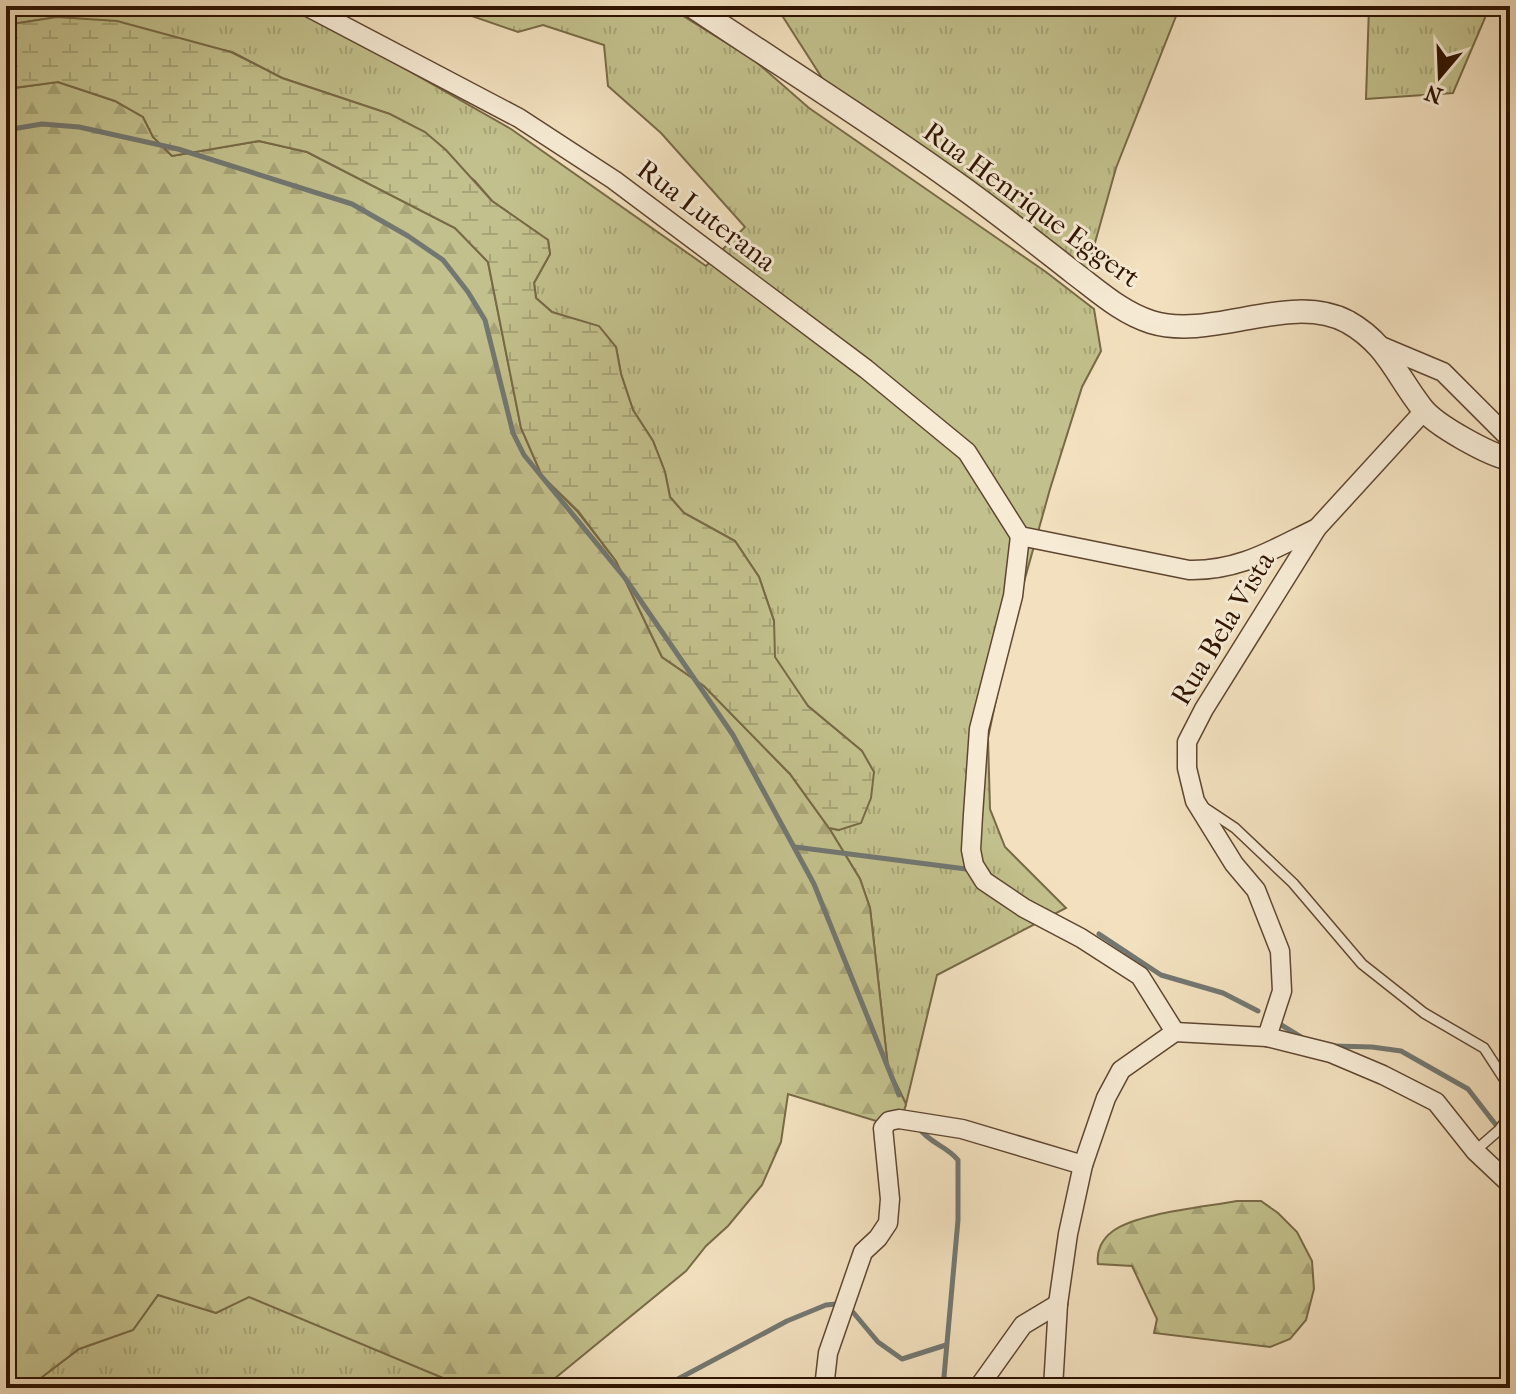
<svg xmlns="http://www.w3.org/2000/svg" width="1516" height="1394" font-family="'IM FELL French Canon',serif">
<defs>
<pattern id="grass-tufts" width="24" height="20" patternUnits="userSpaceOnUse" patternTransform="scale(2)"><rect width="24" height="20" fill="#c2c08c"/><path d="M3 7l-1-3M5 7V3M7 7l1-3M15 17l-1-3M17 17v-4M19 17l1-3" fill="none" stroke="#a7a477"/></pattern>
<pattern id="forest-firs" width="22" height="20" patternUnits="userSpaceOnUse" patternTransform="scale(2)"><rect width="22" height="20" fill="#c2c08c"/><path d="M5 1l3.5 6h-7zM16 11l3.5 6h-7z" fill="#a7a477"/></pattern>
<pattern id="wetland-marsh" width="20" height="14" patternUnits="userSpaceOnUse" patternTransform="scale(2)"><rect width="20" height="14" fill="#c2c08c"/><path d="M1 5h8M5 5V1M11 12h8M15 12V8" fill="none" stroke="#a7a477"/></pattern>
</defs>
<rect width="100%" height="100%" fill="#f2e0be"/>
<filter id="stains"><feTurbulence type="fractalNoise" baseFrequency=".0025" numOctaves="4"/><feColorMatrix values="0 0 0 0 .2 0 0 0 0 .09 0 0 0 0 .02 0 0 0 .5 -.17"/></filter>
<radialGradient id="worn" r=".72"><stop offset=".6" stop-color="#630" stop-opacity="0"/><stop offset="1" stop-color="#630" stop-opacity=".3"/></radialGradient>
<g fill="url(#grass-tufts)" stroke="#786a46" stroke-width="2">
<polygon points="6,6 295,6 511,129 706,266 745,227 661,133 608,86 604,45 543,25 518,32 443,6 667,6 754,60 809,108 1046,272 1094,309 1101,351 1082,387 1050,489 1010,632 988,738 990,809 1005,847 1066,908 937,975 906,1104 888,1067 870,908 860,879 829,828 839,830 862,751 808,706 787,678 774,656 774,621 759,577 735,541 684,513 670,497 665,472 653,441 633,410 621,374 616,347 552,312 536,298 534,283 550,254 548,240 492,201 475,181 389,114 282,78 232,52 57,17 6,25"/>
<polygon points="776,6 1180,6 1116,168 1087,271 831,92"/>
<polygon points="1369,6 1490,6 1453,93 1366,99"/>
<polygon points="158,1295 216,1313 249,1296 467,1388 37,1388 40,1378 79,1349 133,1330"/>
</g>
<g fill="url(#forest-firs)" stroke="#786a46" stroke-width="2">
<polygon points="58,82 115,101 143,117 153,137 172,156 259,141 307,152 455,228 488,262 521,428 542,476 577,511 616,561 662,657 704,686 790,774 829,828 860,879 870,908 888,1067 906,1104 899,1128 788,1094 781,1142 762,1185 728,1226 706,1246 686,1271 543,1388 467,1388 249,1297 216,1313 158,1295 133,1330 79,1349 41,1378 37,1388 6,1388 6,89"/>
<path d="M1237 1201H1261L1278 1213 1297 1232 1312 1261 1314 1289 1306 1320 1290 1339 1270 1347 1154 1333 1157 1319 1132 1266 1098 1264C1096 1251 1102 1239 1113 1231 1137 1213 1206 1207 1237 1201Z"/>
</g>
<polygon fill="url(#wetland-marsh)" stroke="#786a46" stroke-width="2" points="57,17 117,21 231,52 282,78 390,114 425,132 446,150 492,201 548,240 550,254 534,283 536,298 552,312 599,326 616,347 621,374 633,410 653,441 665,472 670,497 684,513 735,541 759,577 774,621 775,657 808,706 862,751 874,772 871,798 861,823 839,830 829,828 790,774 704,686 662,657 616,561 578,511 542,476 521,428 488,262 455,228 307,152 259,141 172,156 153,137 143,117 115,101 58,82 6,89 6,25"/>
<g fill="none" stroke-linecap="round" stroke-linejoin="round">
<g stroke="#727771" stroke-width="5">
<polyline points="6,130 42,124 79,127 178,149 352,204 408,236 443,260 468,292 485,320 513,433 524,455 625,578 733,735 814,884 899,1095"/>
<polyline points="795,847 966,869"/>
<polyline points="1099,934 1161,975 1223,993 1258,1011"/>
<polyline points="1278,1023 1301,1037"/>
<polyline points="1333,1046 1372,1047 1401,1051 1468,1089 1496,1125"/>
<path d="M919 1128C929 1143 947 1146 958 1160V1220L943 1388"/>
<polyline points="852,1311 878,1342 902,1359 946,1345"/>
<polyline points="661,1388 787,1321 826,1305 837,1304"/>
</g>
<g stroke="#5f4630" stroke-width="12">
<g id="service">
<polyline points="1205,808 1235,828 1293,883 1362,964 1424,1013 1484,1048 1510,1088"/>
<polyline points="1475,1151 1499,1130 1510,1115"/>
</g>
</g>
<g stroke="#5f4630" stroke-width="21">
<g id="minor">
<polyline points="306,6 519,118 614,180 866,369 967,452 1020,536"/>
<polyline points="1381,346 1443,372 1510,439"/>
<polyline points="1020,536 1013,596 979,729 973,815 971,850 974,865 984,881 1024,908 1081,938 1140,976 1175,1032"/>
<path d="M1020 536 1189 570C1240 571 1273 549 1317 528"/>
<polyline points="1267,1037 1282,991 1280,951 1256,890 1234,864 1195,801 1187,768 1187,742 1204,709 1317,528 1424,411"/>
<polyline points="824,1388 828,1353 863,1252 878,1238 888,1223 890,1199 883,1128 889,1121 899,1119 962,1129 1083,1165"/>
<polyline points="978,1388 1023,1325 1058,1304"/>
<polyline points="1053,1388 1058,1304 1068,1234 1083,1165 1095,1130 1106,1098 1121,1070 1175,1032 1267,1037 1331,1053 1383,1075 1436,1102 1475,1151 1510,1184"/>
</g>
</g>
<g stroke="#5f4630" stroke-width="25">
<path id="tertiary" d="M692 6C777 63 865 118 949 178 992 208 1033 241 1074 273 1098 291 1122 313 1151 322 1213 341 1290 291 1348 322 1387 344 1396 375 1422 408 1435 425 1489 455 1510 459"/>
</g>
<use href="#service" stroke="#f7ebd5" stroke-width="9"/>
<use href="#minor" stroke="#f7ebd5" stroke-width="18"/>
<use href="#tertiary" stroke="#f7ebd5" stroke-width="22"/>
</g>
<g text-anchor="middle" stroke-width="6" stroke-linejoin="round" paint-order="stroke">
<g font-size="28" fill="#2e1300" stroke="#f7ebd5">
<text transform="translate(1032 204) rotate(36)" y="10">Rua Henrique Eggert</text>
<text transform="translate(707 215) rotate(37)" y="10">Rua Luterana</text>
<text transform="translate(1222 628) rotate(-59)" y="10">Rua Bela Vista</text>
</g>
</g>
<rect width="1516" height="1394" fill="none" stroke="#f2e0be" stroke-width="32"/>
<rect x="8" y="8" width="1500" height="1378" fill="none" stroke="#2e1300" stroke-width="4"/>
<rect x="16" y="16" width="1484" height="1362" fill="none" stroke="#2e1300" stroke-width="2"/>
<g transform="translate(1440 76) rotate(199)" stroke="#f7ebd5" stroke-width="6" paint-order="stroke">
<path d="M0-6L14 30L0 20L-14 30Z" fill="#2e1300"/>
<text y="-12" font-size="22" font-weight="bold" text-anchor="middle" fill="#2e1300">N</text>
</g>
<rect width="100%" height="100%" filter="url(#stains)"/>
<rect width="100%" height="100%" fill="url(#worn)"/>
</svg>
